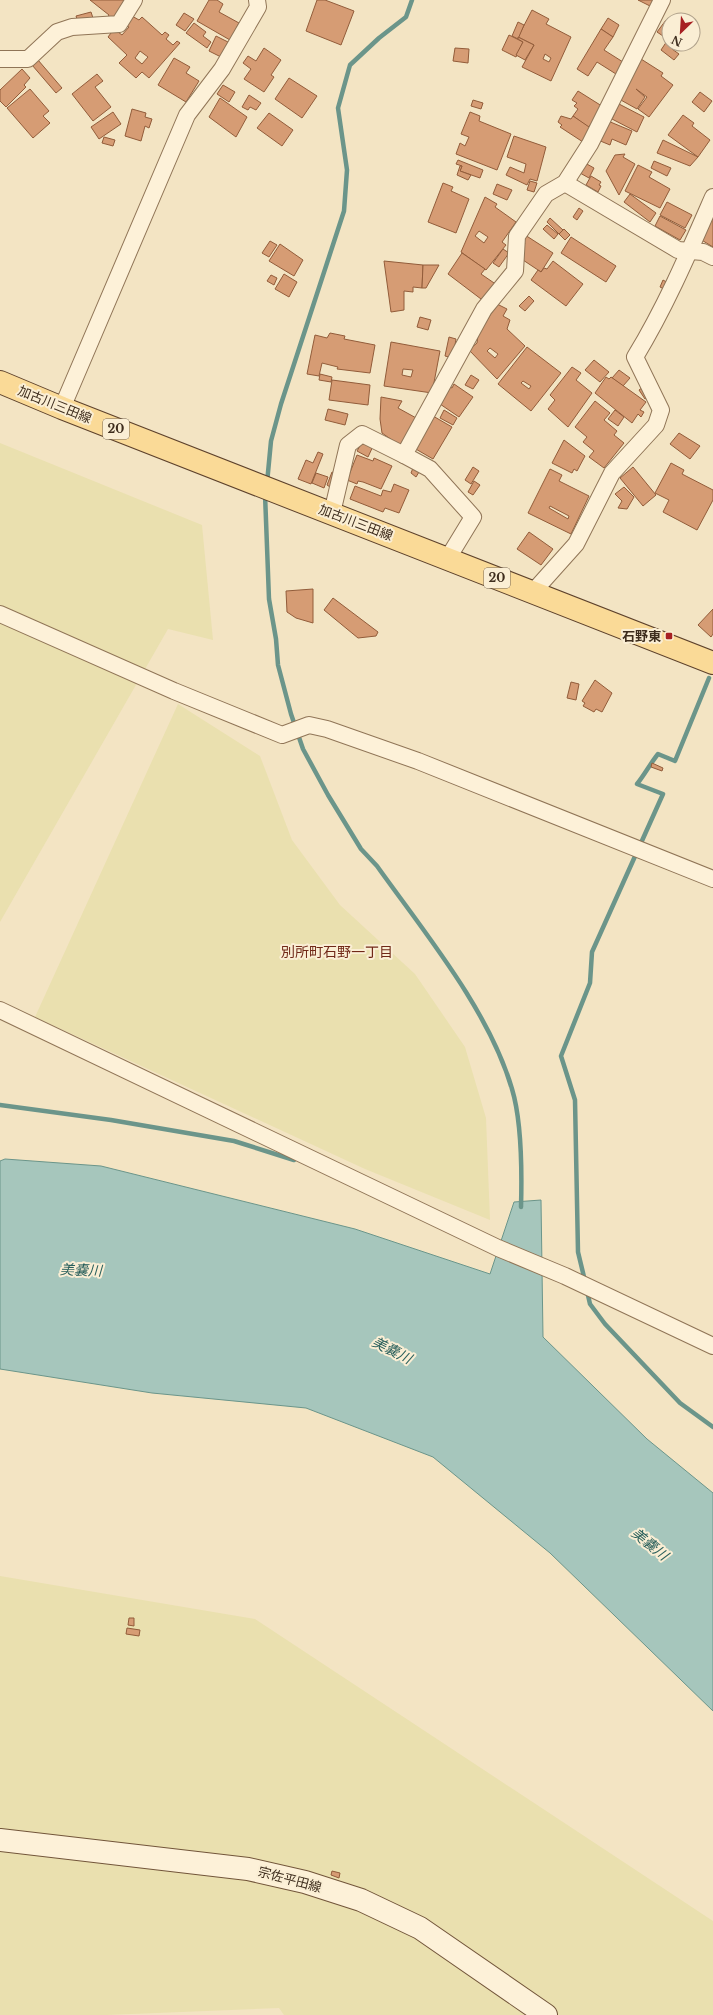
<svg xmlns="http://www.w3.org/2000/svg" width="713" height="2015" font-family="'Libre Baskerville','Noto Sans JP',serif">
<rect width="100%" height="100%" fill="#f3e4c3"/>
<g fill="#eae0af">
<polygon points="0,443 202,525 213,640 168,629 0,922"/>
<polygon points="178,704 260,756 292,840 340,905 415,974 465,1047 486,1118 490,1220 365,1169 35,1017"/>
<polygon points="0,1576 255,1619 713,1921 713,2015 284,2015 279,2008 107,2015 0,2015"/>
</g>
<polygon fill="#a6c6bc" stroke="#6b958a" points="5,1159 101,1166 355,1229 490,1274 514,1202 541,1200 543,1337 647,1439 713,1493 713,1711 550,1553 433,1457 306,1408 152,1393 0,1369 0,1161"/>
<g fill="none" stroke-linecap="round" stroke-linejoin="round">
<g stroke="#6b958a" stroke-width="4.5">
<polyline points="267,483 271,441 281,404 344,211 347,170 338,108 350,65 379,38 406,17 412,0"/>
<path d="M265 494 269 599 276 639 278 665 291 714 303 749 328 795 361 849 377 866C424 932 489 1010 512 1089 522 1122 522 1171 521 1207"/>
<polyline points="0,1105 111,1120 234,1141 294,1160"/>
<path d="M585 1281 578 1252 575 1100 561 1056 590 983 592 952 663 794 637 784C645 774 650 764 658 754L675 761 709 678"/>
<polyline points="587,1291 590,1304 605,1324 680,1403 713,1427"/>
</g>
</g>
<g fill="#d69c74" stroke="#925c3a" fill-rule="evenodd">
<polygon points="90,0 129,0 112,22 107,18 109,15"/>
<polygon points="209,0 217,0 223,4 219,12 239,23 230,40 197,21"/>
<polygon points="317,0 325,0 354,11 341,45 306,31"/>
<polygon points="638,0 654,0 650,6"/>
<path d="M532 10 549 19 546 24 571 37 551 81 522 67 534 45 518 37ZM545 54 551 58 549 62 543 59Z"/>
<polygon points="91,12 93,18 78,22 76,16"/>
<polygon points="184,13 194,19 185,31 176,25"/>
<path d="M132 16 139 20 142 17 162 35 165 32 169 35 166 39 173 45 177 41 180 43 149 78 142 72 136 78 119 63 127 55 108 37 114 29 122 35 129 27 125 25ZM140 51 148 57 142 64 135 58Z"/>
<polygon points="608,18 619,25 613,37 601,29"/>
<polygon points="666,20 669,21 669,40 657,32"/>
<polygon points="518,22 524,25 518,39 512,36"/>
<polygon points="194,23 206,32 203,36 211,42 207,48 186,33"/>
<polygon points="601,29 613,37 604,50 623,62 616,74 597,62 588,76 577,69"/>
<polygon points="509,35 523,42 516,57 502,50"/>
<polygon points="216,36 228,42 221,57 209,51"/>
<polygon points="518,37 534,45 525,60 516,55 523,42 518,39"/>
<polygon points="667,41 674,46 672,49 679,54 674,60 661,50"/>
<polygon points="264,48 281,60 271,75 274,77 264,92 244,79 251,69 243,63 248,56 256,61"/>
<polygon points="455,48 469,49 468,63 453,61"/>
<polygon points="174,58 190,67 186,73 199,81 186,102 158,85"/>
<polygon points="641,59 663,73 661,76 673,85 649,117 638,109 647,97 636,89 645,97 637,109 619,99"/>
<polygon points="38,60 62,88 56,93 32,65"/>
<polygon points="22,69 30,78 24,85 26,87 6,107 0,101 0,90"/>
<polygon points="97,74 103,81 95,87 111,107 93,121 72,94"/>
<polygon points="289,78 317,96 302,118 275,99"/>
<polygon points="223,85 235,92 229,102 217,94"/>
<polygon points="30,89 49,111 43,116 50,123 33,138 7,108"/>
<polygon points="578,91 605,108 593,125 591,124 588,127 573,116 578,109 574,106 577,103 572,100"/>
<polygon points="700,92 712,101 704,112 692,102"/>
<polygon points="249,95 261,103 256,110 250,107 248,110 242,107"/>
<polygon points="220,98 247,117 236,137 209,117"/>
<polygon points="473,100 483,103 481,109 471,106"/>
<polygon points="619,104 644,117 637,132 612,119"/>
<polygon points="132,109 146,113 145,117 152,119 149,128 145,126 141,141 125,136"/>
<polygon points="113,112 121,124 99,139 91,127"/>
<polygon points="470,112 480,116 479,121 511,134 497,170 456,154 460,143 465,146 469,137 461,134"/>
<polygon points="269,113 293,130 282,146 257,128"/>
<polygon points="683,115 694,123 692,126 710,140 698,157 668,135"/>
<polygon points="561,116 571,119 573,116 592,129 583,142 560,127 562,125 558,122"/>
<polygon points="608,121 632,131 626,145 612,139 610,145 598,140"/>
<polygon points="514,136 546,147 537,181 530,179 527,185 506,175 510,167 524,173 526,164 507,157"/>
<polygon points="104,137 115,140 113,146 102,143"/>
<polygon points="663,140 698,157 690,166 657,153"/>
<polygon points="625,154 623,157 635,164 619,195 606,171 615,155"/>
<polygon points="458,160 483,170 480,178 460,171 462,166 456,164"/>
<polygon points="654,161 671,168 667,176 651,168"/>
<polygon points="585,163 594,168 589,178 580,173"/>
<polygon points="638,165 652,172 649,177 670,189 660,208 625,191"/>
<polygon points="460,166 462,166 460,171 471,175 468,180 457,175"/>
<polygon points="591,176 601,182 599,185 601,186 598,192 586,185"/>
<polygon points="530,181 537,183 534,192 527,190"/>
<polygon points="443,183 453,187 451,191 469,199 456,233 428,222"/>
<polygon points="497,184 512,190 507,200 493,194"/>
<polygon points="630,194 656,213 650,222 624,202"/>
<path d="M485 197 497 204 495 207 516 222 502 242 506 245 486 270 461 252ZM479 231 488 237 484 243 475 236Z"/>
<polygon points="667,202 692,215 685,228 660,215"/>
<polygon points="579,208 583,211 577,220 573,217"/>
<polygon points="660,216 686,230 680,240 655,226"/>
<polygon points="713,217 713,247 700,239"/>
<polygon points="550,218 563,230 559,234 547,222"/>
<polygon points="547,225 558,234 554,239 543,229"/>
<polygon points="564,229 570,235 565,240 559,234"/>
<polygon points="525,235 553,253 541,272 517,256 525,243 522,241"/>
<polygon points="571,237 616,266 606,282 561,253"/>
<polygon points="270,241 277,245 269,257 262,253"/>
<polygon points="280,244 303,260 294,276 269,261"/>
<polygon points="503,249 509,253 499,267 493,263"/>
<polygon points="462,253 485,269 481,274 497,285 488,296 481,299 448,274"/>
<polygon points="384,261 423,265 422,288 413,287 413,292 404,291 404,310 391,312"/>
<polygon points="553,261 583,284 566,306 531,280 538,270 541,272 544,268 547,269"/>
<polygon points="423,265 439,265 426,288 422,288"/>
<polygon points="284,274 297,282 289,297 275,289"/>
<polygon points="271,275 277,278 274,285 267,281"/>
<polygon points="663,280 670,284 666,290 660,287"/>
<polygon points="529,296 534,301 525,311 519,306"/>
<path d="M497 304 507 309 503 316 510 320 507 329 525 346 497 379 469 350 477 343 478 335ZM490 348 498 354 495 358 487 351Z"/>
<polygon points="420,317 431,320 428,330 417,327"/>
<polygon points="330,333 345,336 344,339 375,345 370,373 337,369 338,367 322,363 319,376 307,374 315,335 327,338"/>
<polygon points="449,337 456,339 453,358 445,356"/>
<path d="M391 342 440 351 432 393 384 386ZM403 369 413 370 411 377 402 375Z"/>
<path d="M527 347 561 373 531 411 498 384ZM523 381 531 386 529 389 521 383Z"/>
<polygon points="594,360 609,372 600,382 585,370"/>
<polygon points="572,367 581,373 576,380 592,393 568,427 548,409 555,400 550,395"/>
<polygon points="619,370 630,378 623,386 612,378"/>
<polygon points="320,374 332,377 331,382 319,380"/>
<polygon points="471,375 479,380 473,389 465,385"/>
<polygon points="606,377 609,379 611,377 646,402 640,410 644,412 641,417 638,414 632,423 595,393"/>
<polygon points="332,380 370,385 368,405 329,400"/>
<polygon points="454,384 473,397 459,417 440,404 450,387 452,388"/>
<polygon points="643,387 649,396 645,399 639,390"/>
<polygon points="381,397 402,401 398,408 418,419 402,447 382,433 380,419"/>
<polygon points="595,401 610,413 604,420 617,431 614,435 624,443 604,468 589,457 594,451 583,442 587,437 575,427"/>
<polygon points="328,409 348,414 345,425 325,420"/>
<polygon points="444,410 457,418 453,425 440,418"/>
<polygon points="615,410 624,417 618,426 608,419"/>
<polygon points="433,416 452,427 433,459 414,448"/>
<polygon points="679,433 700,446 690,459 670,444"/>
<polygon points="564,440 585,456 577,471 574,469 572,473 552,463"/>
<polygon points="361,444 374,444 368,457 357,451"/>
<polygon points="318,452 323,454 311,484 298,479 306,460 313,463"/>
<polygon points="357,455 373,461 374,458 392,466 381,489 363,482 358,481 357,484 347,480"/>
<polygon points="671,463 684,470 682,474 713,490 713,500 697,530 663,512 669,500 655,493"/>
<polygon points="473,467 479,471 471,484 465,480"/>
<polygon points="633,467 656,495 643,506 620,478"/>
<polygon points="413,468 419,472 416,477 411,473"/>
<path d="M550 469 562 475 559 481 589 496 571 534 528 513ZM550 506 569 516 568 519 549 508Z"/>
<polygon points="332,472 337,474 330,487 327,485"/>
<polygon points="316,473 328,477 324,488 312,483"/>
<polygon points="474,481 480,485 473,495 468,492"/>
<polygon points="394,484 409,490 399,513 385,508 383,512 350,499 355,486 381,496 383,490 391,492"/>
<polygon points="624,487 634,497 627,509 618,508 622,501 615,494"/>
<polygon points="529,532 553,549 541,565 517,549"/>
<polygon points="313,589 313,623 296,618 287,612 286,591"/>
<polygon points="333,598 378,632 376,636 358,638 324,610"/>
<polygon points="713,609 713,634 711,637 698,625"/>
<polygon points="595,680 612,693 602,712 596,709 594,712 583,706 585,703 582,701"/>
<polygon points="571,682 579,684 576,700 567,698"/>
<polygon points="652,763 663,768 662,771 651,767"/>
<polygon points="129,1618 134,1618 134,1626 128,1625"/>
<polygon points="127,1628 140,1630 139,1636 126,1634"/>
<polygon points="332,1871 340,1873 339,1878 331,1875"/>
</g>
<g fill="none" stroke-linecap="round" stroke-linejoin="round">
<g stroke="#907557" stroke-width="18">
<g id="minor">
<polyline points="0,59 28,59 57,32 72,27 119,24 134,0"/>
<polyline points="565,183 678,250 703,252 713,257"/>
<polyline points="62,408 187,115 222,69 258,7 257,0"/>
<polyline points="404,455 430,469 473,517 448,558"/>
<polyline points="332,513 348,445 362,434 404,455 484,309 515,271 517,236 546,194 565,183 590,144 662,0"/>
<path d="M533 592 576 544 612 473 656 425 661 410 635 357C666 306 689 252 713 197"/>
<polyline points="0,614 174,691 282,735 309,725 327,729 418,761 713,879"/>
<polyline points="0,1010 498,1248 565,1276 713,1346"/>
</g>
</g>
<g stroke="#72553a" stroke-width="24">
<polyline id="secondary" points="0,1840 248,1869 305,1882 361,1900 420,1928 546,2015"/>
</g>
<g stroke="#5e422c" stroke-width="24">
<polyline id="primary" points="0,382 62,408 713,663"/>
</g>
<use href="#minor" stroke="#fdf1d8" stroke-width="16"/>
<use href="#secondary" stroke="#fdf1d8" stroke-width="22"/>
<use href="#primary" stroke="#fada97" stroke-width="22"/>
</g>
<rect fill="#a72022" stroke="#faeed4" stroke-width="1.5" x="665" y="632" width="8" height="8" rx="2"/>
<g text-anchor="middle" stroke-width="4" stroke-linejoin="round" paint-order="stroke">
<g fill="#faeed4" stroke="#766754" stroke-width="1">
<rect x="103" y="419" width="26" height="20" rx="3"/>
<rect x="484" y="568" width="26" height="20" rx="3"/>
</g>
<g font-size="12" font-weight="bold" fill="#3e2d1d">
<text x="116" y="433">20</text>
<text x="497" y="582">20</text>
</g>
<g font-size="13" fill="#3e2d1d" stroke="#faeed4">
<text transform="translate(55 404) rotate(22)" y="5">加古川三田線</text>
<text transform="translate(356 522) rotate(21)" y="5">加古川三田線</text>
<text transform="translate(290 1879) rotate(15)" y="5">宗佐平田線</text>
</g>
<g font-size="13" font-weight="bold" fill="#3e2d1d" stroke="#faeed4" text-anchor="end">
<text x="661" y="641">石野東</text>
</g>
<g font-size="14" fill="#702817" stroke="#faeed4">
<text x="337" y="957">別所町石野一丁目</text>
</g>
<g font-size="14" font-style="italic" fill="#2a605c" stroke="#faeed4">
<text transform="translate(81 1270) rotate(2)" y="5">美嚢川</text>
<text transform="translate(392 1350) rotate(27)" y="5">美嚢川</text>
<text transform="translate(650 1544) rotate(39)" y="5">美嚢川</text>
</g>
</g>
<g transform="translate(681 32) rotate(205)"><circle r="19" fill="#faeed4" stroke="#afa18b"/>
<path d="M0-3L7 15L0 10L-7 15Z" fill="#a72022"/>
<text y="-6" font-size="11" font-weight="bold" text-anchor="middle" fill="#3e2d1d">N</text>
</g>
</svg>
